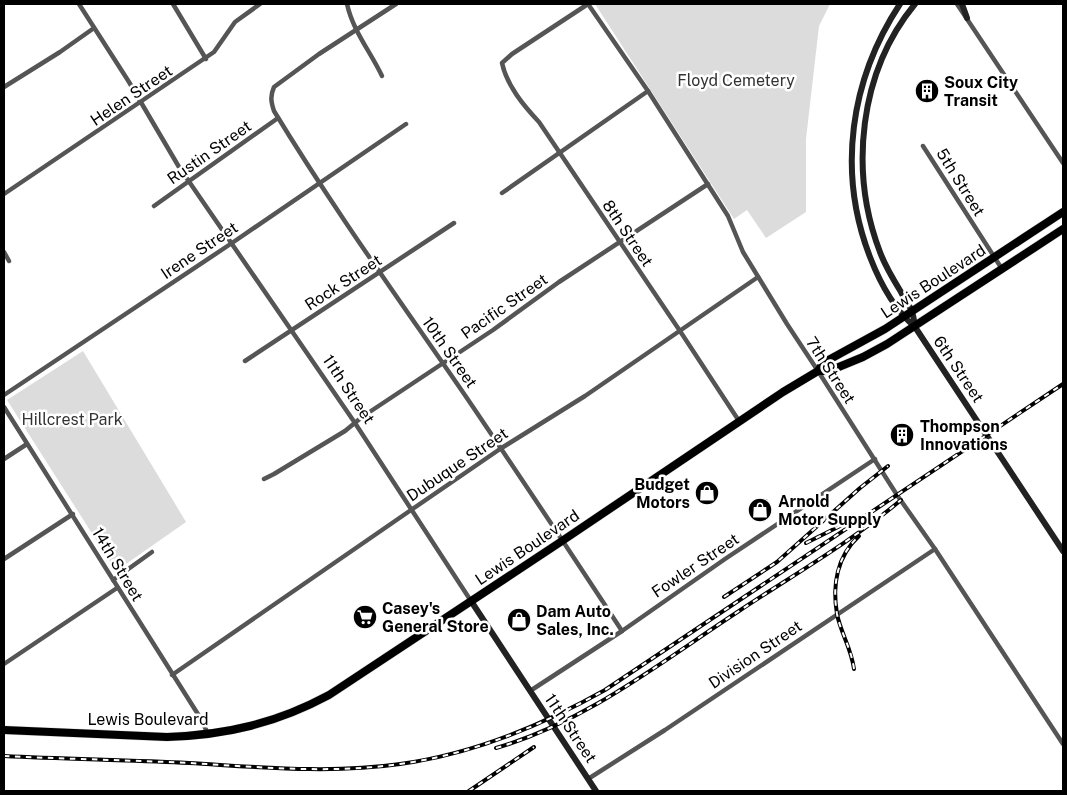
<svg xmlns="http://www.w3.org/2000/svg" width="1067" height="795" font-family="'Public Sans',sans-serif">
<rect width="100%" height="100%" fill="#fff"/>
<g fill="#dcdcdc">
<polygon points="595,4 830,4 819,26 806,139 806,212 766,238 747,210 734,219"/>
<polygon points="83,351 186,522 116,571 7,400"/>
</g>
<g fill="none" stroke-linecap="round" stroke-linejoin="round">
<g stroke="#dbdbdb" stroke-width="9">
<g id="primary">
<polyline points="818,371 829,371 863,357 887,344 1063,229"/>
<path d="M4 730 167 737C227 735 277 723 329 695L562 541 783 392 818 371 823 363 885 329 1063 212"/>
</g>
</g>
<g stroke="#555" stroke-width="4.5">
<polyline points="79,4 129,82 179,167 355,423 471,601"/>
<polyline points="173,4 206,59"/>
<path d="M347 4C353 31 370 51 382 76"/>
<path d="M396 4 319 54 274 87C270 96 271 102 274 111 336 213 406 309 473 407 523 481 573 556 622 631"/>
<polyline points="588,4 648,91 728,216 743,252 787,324 818,371 897,495 935,549 1063,744"/>
<path d="M588 4 512 54 502 63C507 86 524 106 539 122L680 331 739 421"/>
<polyline points="957,4 1063,163"/>
<polyline points="4,87 60,52 94,28"/>
<polyline points="923,146 1002,269"/>
<polyline points="502,193 648,91"/>
<polyline points="4,194 214,52 235,22 260,4"/>
<polyline points="154,206 278,118"/>
<polyline points="4,252 9,261"/>
<polyline points="245,361 454,223"/>
<polyline points="4,395 232,243 406,124"/>
<polyline points="4,407 201,719 208,734"/>
<polyline points="4,459 27,444"/>
<polyline points="264,479 274,474 345,431 362,417 493,330 559,282 708,184"/>
<polyline points="4,559 73,514"/>
<polyline points="113,580 152,552"/>
<polyline points="4,664 117,588"/>
<polyline points="172,675 411,510 500,449 585,396 758,277"/>
<polyline points="530,691 622,631 725,559 875,459"/>
<polyline points="588,779 665,730 935,549"/>
</g>
<g stroke="#222" stroke-width="6">
<path d="M900 4C850 80 837 172 870 257 880 283 894 309 915 327L1063 551"/>
<path d="M915 4C859 72 849 171 880 252 885 266 893 279 901 292 904 299 910 305 912 312 914 317 914 322 915 327"/>
<polyline points="962,4 967,18"/>
<polyline points="471,601 596,791"/>
</g>
<use href="#primary" stroke="#000" stroke-width="8"/>
<g stroke="#000" stroke-width="4">
<g id="rail">
<polyline points="806,543 844,524"/>
<polyline points="724,597 777,562 860,488 888,466"/>
<path d="M854 669C851 647 841 634 837 614 832 585 837 556 859 536"/>
<path d="M496 748C586 722 661 662 739 611 793 575 851 542 901 500"/>
<path d="M4 756C65 759 127 760 189 763 259 767 330 774 400 764 473 754 541 726 605 690L1063 384"/>
<polyline points="469,791 534,747"/>
</g>
</g>
<use href="#rail" stroke="#fff" stroke-width="2" stroke-dasharray="5.5" stroke-linecap="butt"/>
</g>
<defs>
<g id="building-disc" transform="scale(1.25)"><circle r="9.5" fill="#000" stroke="#fff"/><path d="M-4-6H4V6H1V3H-1V6H-4ZM-2.5-4.3h1.7v1.8h-1.7ZM.8-4.3h1.7v1.8H.8ZM-2.5-1h1.7V.8h-1.7ZM.8-1h1.7V.8H.8Z" fill="#fff"/></g>
<g id="shop-disc" transform="scale(1.25)"><circle r="9.5" fill="#000" stroke="#fff"/><path d="M-5-2.5h2.3a2.7 3.5 0 0 1 5.4 0H5L5.5 6h-11ZM-1.5-2.5h3a1.5 2.3 0 0 0-3 0Z" fill="#fff"/></g>
<g id="supermarket-disc" transform="scale(1.25)"><circle r="9.5" fill="#000" stroke="#fff"/><path d="M-6-5.5h2.5l.6 2H6L4.5 2H-2.5L-4.4-4H-6ZM-1.5 3.2a1.3 1.3 0 1 0 .1 0ZM3 3.2a1.3 1.3 0 1 0 .1 0Z" fill="#fff"/></g>
</defs>
<g fill-rule="evenodd">
<use href="#building-disc" x="927" y="91"/>
<use href="#building-disc" x="902" y="435"/>
<use href="#shop-disc" x="707" y="493"/>
<use href="#shop-disc" x="760" y="510"/>
<use href="#supermarket-disc" x="365" y="617"/>
<use href="#shop-disc" x="519" y="620"/>
</g>
<g text-anchor="middle" stroke-width="5" stroke-linejoin="round" paint-order="stroke">
<g font-size="16" fill="#333" stroke="#fff">
<text x="736" y="86">Floyd Cemetery</text>
<text x="72" y="425">Hillcrest Park</text>
</g>
<g font-size="16" font-weight="bold" fill="#000" stroke="#fff" text-anchor="start">
<text x="944" y="88">Soux City<tspan x="944" dy="18">Transit</tspan></text>
<text x="920" y="432">Thompson<tspan x="920" dy="18">Innovations</tspan></text>
<text x="690" y="490" text-anchor="end">Budget<tspan x="690" dy="18">Motors</tspan></text>
<text x="778" y="507">Arnold<tspan x="778" dy="18">Motor Supply</tspan></text>
<text x="382" y="614">Casey's<tspan x="382" dy="18">General Store</tspan></text>
<text x="536" y="617">Dam Auto<tspan x="536" dy="18">Sales, Inc.</tspan></text>
</g>
<g font-size="16" fill="#000" stroke="#fff">
<text transform="translate(131 95) rotate(-34)" y="6">Helen Street</text>
<text transform="translate(209 152) rotate(-35)" y="6">Rustin Street</text>
<text transform="translate(961 182) rotate(58)" y="6">5th Street</text>
<text transform="translate(628 233) rotate(56)" y="6">8th Street</text>
<text transform="translate(199 250) rotate(-34)" y="6">Irene Street</text>
<text transform="translate(933 281) rotate(-33)" y="6">Lewis Boulevard</text>
<text transform="translate(343 282) rotate(-33)" y="6">Rock Street</text>
<text transform="translate(504 306) rotate(-35)" y="6">Pacific Street</text>
<text transform="translate(450 352) rotate(55)" y="6">10th Street</text>
<text transform="translate(959 369) rotate(56)" y="6">6th Street</text>
<text transform="translate(831 370) rotate(57)" y="6">7th Street</text>
<text transform="translate(349 389) rotate(56)" y="6">11th Street</text>
<text transform="translate(457 464) rotate(-34)" y="6">Dubuque Street</text>
<text transform="translate(527 547) rotate(-34)" y="6">Lewis Boulevard</text>
<text transform="translate(118 564) rotate(59)" y="6">14th Street</text>
<text transform="translate(695 565) rotate(-34)" y="6">Fowler Street</text>
<text transform="translate(755 654) rotate(-34)" y="6">Division Street</text>
<text x="148" y="725">Lewis Boulevard</text>
<text transform="translate(571 728) rotate(56)" y="6">11th Street</text>
</g>
</g>
<rect width="1067" height="795" fill="none" stroke="#000000" stroke-width="10"/>
</svg>
